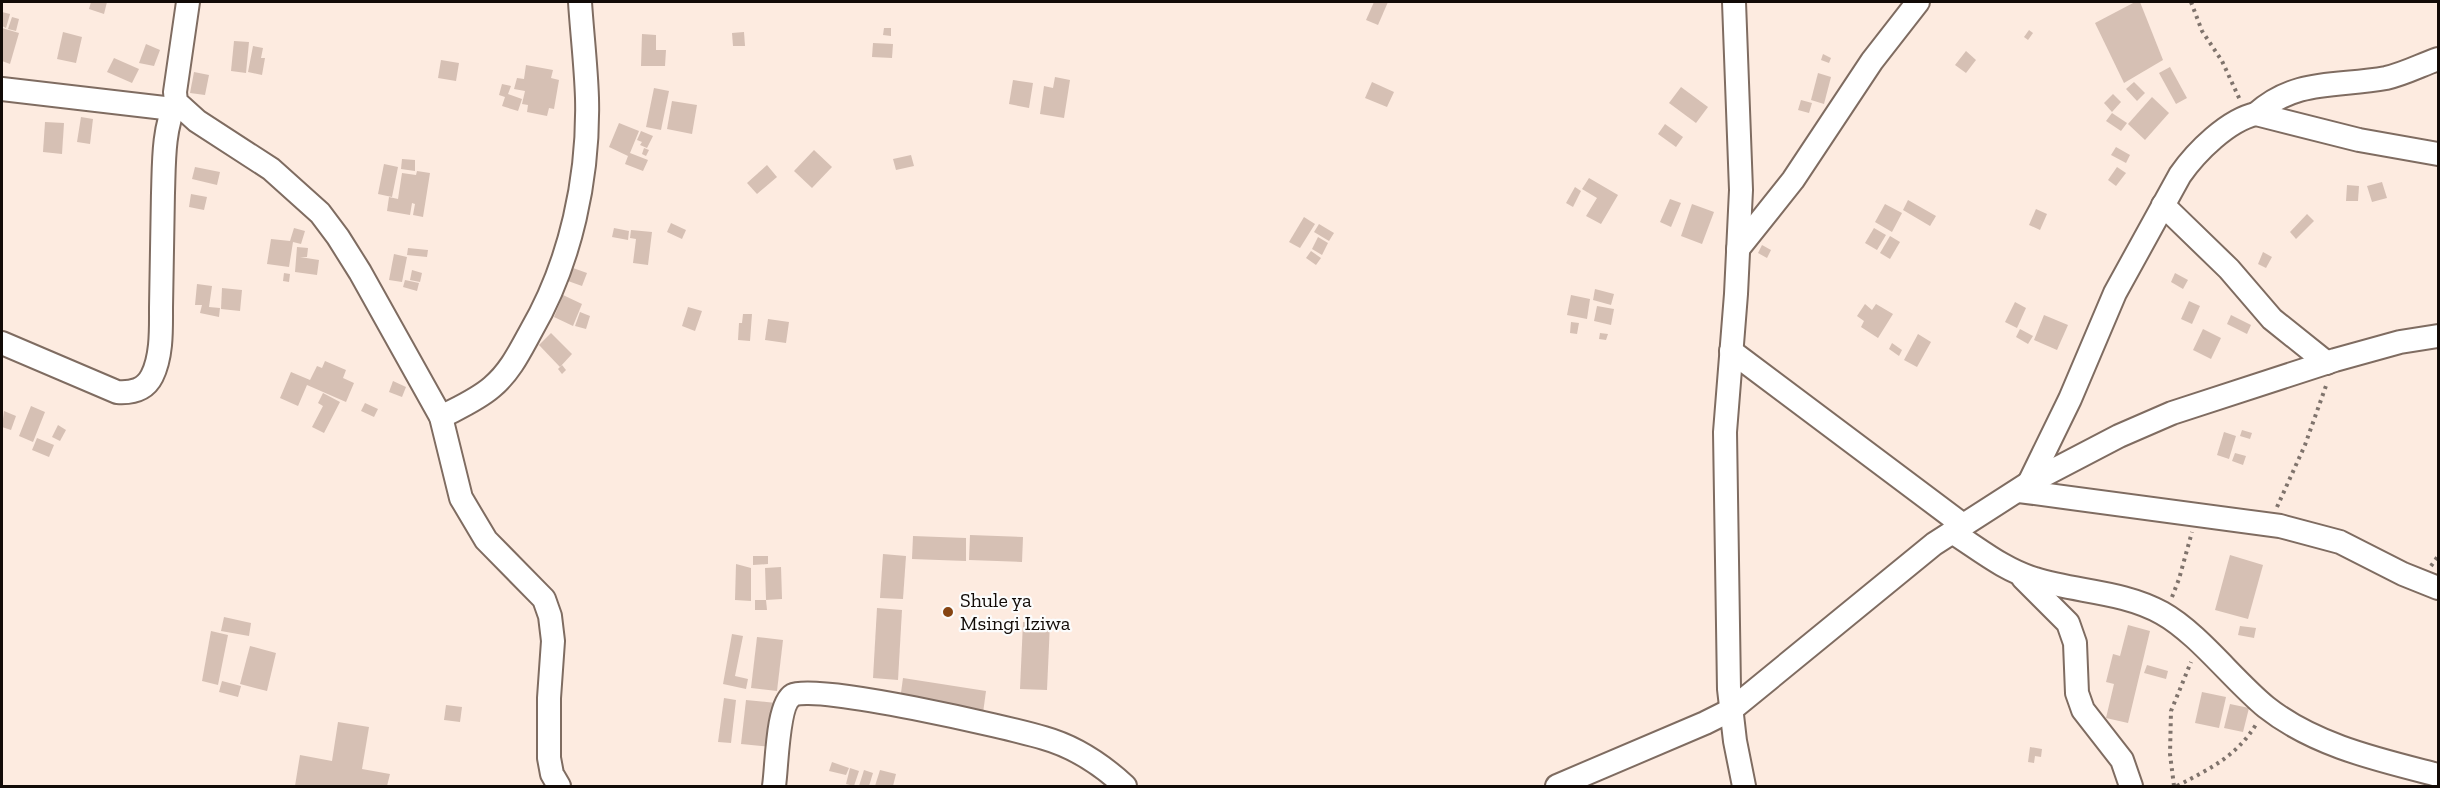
<svg xmlns="http://www.w3.org/2000/svg" width="2440" height="788" font-family="'Zilla Slab',serif">
<rect width="100%" height="100%" fill="#fdebe0"/>
<g fill="#d6c0b4">
<polygon points="91,2 107,2 104,14 89,9"/>
<polygon points="1374,2 1388,2 1378,25 1366,20"/>
<polygon points="2135,2 2140,2 2163,60 2124,83 2095,23"/>
<polygon points="2,12 10,14 6,28 2,26"/>
<polygon points="12,17 19,19 16,31 8,29"/>
<polygon points="2,28 19,33 10,64 2,61"/>
<polygon points="884,28 891,28 891,36 883,35"/>
<polygon points="2029,30 2033,33 2028,40 2024,37"/>
<polygon points="63,32 82,37 76,63 57,59"/>
<polygon points="744,32 745,46 733,46 732,33"/>
<polygon points="642,34 656,35 656,50 666,50 665,66 641,66"/>
<polygon points="234,41 249,42 246,73 231,71"/>
<polygon points="873,43 893,44 892,58 872,57"/>
<polygon points="146,44 160,50 154,66 139,63"/>
<polygon points="253,46 263,48 261,58 265,58 262,75 248,72"/>
<polygon points="1966,51 1976,60 1966,73 1955,65"/>
<polygon points="1823,54 1831,58 1829,63 1821,60"/>
<polygon points="114,58 139,69 132,83 107,72"/>
<polygon points="441,60 459,63 456,81 438,78"/>
<polygon points="526,65 553,70 551,78 559,80 554,109 549,108 547,116 527,112 528,105 522,104 525,91 514,89 517,78 524,79"/>
<polygon points="2170,67 2187,98 2176,104 2159,73"/>
<polygon points="194,72 209,75 205,95 190,93"/>
<polygon points="1818,73 1831,77 1824,104 1811,100"/>
<polygon points="1055,77 1070,80 1064,118 1040,114 1044,86 1053,88"/>
<polygon points="1013,80 1033,83 1029,108 1009,104"/>
<polygon points="1372,82 1394,92 1387,107 1365,98"/>
<polygon points="2134,82 2145,93 2137,101 2126,89"/>
<polygon points="502,84 511,86 508,94 522,99 518,111 502,106 505,97 499,95"/>
<polygon points="1681,87 1708,107 1696,123 1669,103"/>
<polygon points="654,88 669,91 661,130 646,127"/>
<polygon points="2113,94 2121,102 2112,112 2104,103"/>
<polygon points="2152,97 2169,113 2145,140 2128,124"/>
<polygon points="1801,100 1812,103 1809,113 1798,110"/>
<polygon points="672,101 697,105 692,134 667,129"/>
<polygon points="2112,113 2127,123 2121,131 2106,121"/>
<polygon points="81,117 93,119 90,144 77,142"/>
<polygon points="45,122 64,123 62,154 43,152"/>
<polygon points="619,123 639,131 630,153 648,160 643,171 625,164 628,156 609,147"/>
<polygon points="1665,124 1683,137 1676,147 1658,134"/>
<polygon points="641,131 653,136 647,148 640,145 642,142 637,140"/>
<polygon points="2116,147 2130,155 2126,163 2111,155"/>
<polygon points="644,148 649,150 646,156 642,154"/>
<polygon points="814,150 832,167 812,188 794,171"/>
<polygon points="911,155 914,166 896,170 893,159"/>
<polygon points="402,159 415,160 415,171 401,169"/>
<polygon points="384,164 398,167 392,197 378,194"/>
<polygon points="767,165 777,177 757,194 747,183"/>
<polygon points="195,167 220,172 217,185 192,179"/>
<polygon points="2117,167 2126,173 2116,186 2108,180"/>
<polygon points="417,171 430,173 423,217 413,215 415,204 412,203 410,215 387,211 389,197 398,199 402,173 416,175"/>
<polygon points="1589,178 1618,195 1601,224 1586,216 1597,198 1582,189"/>
<polygon points="2382,182 2387,198 2372,202 2367,186"/>
<polygon points="2347,185 2359,186 2358,201 2346,201"/>
<polygon points="1575,187 1581,191 1573,207 1566,203"/>
<polygon points="191,194 207,197 204,210 189,207"/>
<polygon points="1670,199 1681,203 1671,227 1660,222"/>
<polygon points="1908,200 1936,216 1930,226 1903,210"/>
<polygon points="1692,204 1714,212 1702,244 1681,236"/>
<polygon points="1885,204 1902,213 1892,232 1875,222"/>
<polygon points="2036,209 2047,214 2040,230 2029,225"/>
<polygon points="2307,214 2314,221 2296,239 2290,232"/>
<polygon points="1304,217 1315,224 1300,248 1289,242"/>
<polygon points="671,223 686,230 682,239 667,232"/>
<polygon points="1319,224 1334,233 1329,241 1314,232"/>
<polygon points="294,228 305,231 301,244 293,242 289,267 267,264 271,239 290,241"/>
<polygon points="614,228 629,231 628,240 612,237"/>
<polygon points="1874,228 1886,235 1877,250 1865,243"/>
<polygon points="631,230 652,232 648,265 633,263 636,239 630,238"/>
<polygon points="1890,236 1900,242 1890,259 1880,253"/>
<polygon points="1318,237 1328,243 1322,255 1312,249"/>
<polygon points="1762,245 1771,250 1767,258 1758,253"/>
<polygon points="297,247 308,248 307,257 300,257 319,260 317,275 295,272"/>
<polygon points="408,248 428,250 427,257 407,255"/>
<polygon points="1311,251 1321,258 1316,265 1306,258"/>
<polygon points="2263,252 2272,257 2266,268 2258,264"/>
<polygon points="394,254 407,257 402,282 389,280"/>
<polygon points="573,268 587,273 582,286 568,281"/>
<polygon points="412,270 422,273 420,282 410,280"/>
<polygon points="284,273 290,274 289,282 283,281"/>
<polygon points="2175,273 2188,280 2183,289 2171,282"/>
<polygon points="405,280 419,283 417,291 403,287"/>
<polygon points="197,284 212,286 209,307 220,308 219,317 200,313 202,305 195,305"/>
<polygon points="222,288 242,290 240,311 221,309"/>
<polygon points="1595,289 1614,294 1611,305 1593,300"/>
<polygon points="563,295 582,304 573,326 554,317"/>
<polygon points="1571,295 1590,299 1587,319 1567,315"/>
<polygon points="2189,301 2200,306 2192,324 2181,319"/>
<polygon points="2015,302 2026,308 2017,328 2005,322"/>
<polygon points="1865,304 1872,310 1876,304 1893,314 1878,338 1861,327 1864,321 1857,316"/>
<polygon points="1597,306 1614,309 1611,325 1594,321"/>
<polygon points="688,307 702,311 695,331 682,326"/>
<polygon points="580,312 590,316 586,329 575,326"/>
<polygon points="743,314 752,314 750,341 738,340 739,323 742,323"/>
<polygon points="2044,315 2068,325 2057,350 2034,340"/>
<polygon points="2231,315 2251,325 2247,334 2227,324"/>
<polygon points="768,319 789,322 786,343 765,340"/>
<polygon points="1571,322 1579,323 1577,334 1570,333"/>
<polygon points="2020,329 2033,336 2028,344 2016,337"/>
<polygon points="2203,329 2221,338 2211,359 2193,350"/>
<polygon points="551,333 572,354 560,367 539,345"/>
<polygon points="1600,333 1608,334 1606,340 1599,339"/>
<polygon points="1918,334 1931,342 1917,367 1904,360"/>
<polygon points="1892,343 1902,350 1899,356 1889,349"/>
<polygon points="325,361 346,370 343,378 354,383 346,402 307,385 298,406 280,398 291,372 310,380 317,366 322,368"/>
<polygon points="562,365 566,370 562,374 558,369"/>
<polygon points="393,381 406,387 402,397 389,392"/>
<polygon points="323,393 340,402 324,433 312,427 323,406 318,403"/>
<polygon points="365,403 378,409 374,417 361,411"/>
<polygon points="31,406 45,412 33,442 19,436"/>
<polygon points="4,411 16,416 11,430 2,427"/>
<polygon points="58,425 66,430 60,441 52,437"/>
<polygon points="2242,430 2252,433 2250,439 2240,436"/>
<polygon points="2224,432 2236,436 2229,459 2217,455"/>
<polygon points="37,438 54,445 49,457 32,450"/>
<polygon points="2235,453 2246,456 2243,465 2232,461"/>
<polygon points="970,535 1023,537 1022,562 969,560"/>
<polygon points="913,536 966,538 966,561 912,559"/>
<polygon points="883,554 906,556 903,599 880,598"/>
<polygon points="2230,555 2263,565 2248,619 2215,610"/>
<polygon points="753,556 768,556 768,564 753,565"/>
<polygon points="736,564 751,568 751,601 735,600"/>
<polygon points="781,567 782,599 766,600 765,568"/>
<polygon points="755,600 766,600 767,610 755,610"/>
<polygon points="877,608 902,610 898,680 873,678"/>
<polygon points="224,617 251,623 249,636 221,631"/>
<polygon points="1023,622 1050,623 1047,690 1020,689"/>
<polygon points="2128,625 2150,631 2128,723 2106,718 2114,684 2106,682 2113,654 2120,656"/>
<polygon points="2240,626 2256,628 2254,638 2238,635"/>
<polygon points="211,631 228,635 218,685 202,681"/>
<polygon points="732,634 743,636 735,676 748,679 746,689 723,684"/>
<polygon points="757,637 783,640 777,691 751,688"/>
<polygon points="250,646 276,653 267,691 240,684"/>
<polygon points="2147,665 2168,671 2166,679 2144,673"/>
<polygon points="903,678 986,691 983,713 900,700"/>
<polygon points="222,681 241,686 238,697 219,692"/>
<polygon points="2202,692 2226,697 2219,728 2195,723"/>
<polygon points="724,698 736,700 731,743 718,742"/>
<polygon points="746,700 776,703 771,747 741,744"/>
<polygon points="2230,704 2249,708 2243,732 2224,728"/>
<polygon points="446,705 462,707 460,722 444,720"/>
<polygon points="338,722 369,727 362,769 390,774 387,786 295,786 300,755 332,761"/>
<polygon points="2030,747 2042,749 2041,757 2035,756 2034,763 2028,762"/>
<polygon points="832,762 849,768 846,775 829,771"/>
<polygon points="850,768 859,771 854,786 846,784"/>
<polygon points="864,770 873,773 869,786 859,786"/>
<polygon points="880,770 896,774 893,786 875,786"/>
</g>
<g fill="none" stroke-linecap="round" stroke-linejoin="round">
<g stroke="#7f6c61" stroke-width="26">
<g id="minor">
<polyline points="188,2 175,92 176,102 197,121 271,169 320,213 338,237 360,272 441,417 461,498 486,540 544,599 550,616 553,641 549,698 549,758 552,774 559,786"/>
<polyline points="1734,2 1741,190 1736,294 1725,432 1729,689 1735,741 1744,786"/>
<polyline points="2,89 173,109"/>
<path d="M2256 114C2296 78 2338 87 2386 78 2404 74 2421 65 2438 59"/>
<polyline points="2163,205 2229,269 2272,319 2327,363"/>
<polyline points="1738,249 1793,180 1872,61 1918,2"/>
<path d="M2 343 117 392C132 393 145 390 152 376 162 356 161 329 161 308 162 269 162 231 163 193 164 163 163 129 176 102"/>
<polyline points="1731,351 1963,525"/>
<path d="M441 417C458 408 477 400 492 387 510 372 520 351 531 331 571 262 589 177 587 98 586 66 582 33 580 2"/>
<path d="M2029 483 2070 399 2115 293 2180 175C2196 152 2228 120 2256 114L2359 140 2438 154"/>
<polyline points="2019,491 2280,526 2340,542 2403,574 2438,588"/>
<path d="M1952 532C1979 549 2004 570 2035 579 2076 592 2122 591 2162 613 2198 633 2233 680 2266 707 2315 746 2380 760 2438 775"/>
<polyline points="2023,578 2068,623 2075,643 2077,693 2083,710 2122,760 2131,786"/>
<path d="M774 786C777 767 777 704 793 695 815 683 1011 728 1044 738 1076 747 1101 764 1125 786"/>
<polyline points="1557,786 1705,723 1731,710 1934,544 2029,483 2119,436 2172,413 2335,360 2400,342 2438,336"/>
</g>
</g>
<g stroke="#7f736c" stroke-width="4" stroke-dasharray="3 4.5" stroke-linecap="butt">
<polyline points="2191,2 2202,31 2222,61 2240,100"/>
<polyline points="2277,507 2305,445 2327,383"/>
<polyline points="2431,566 2438,556"/>
<polyline points="2172,597 2179,579 2192,532"/>
<polyline points="2174,786 2170,754 2171,711 2191,662"/>
<path d="M2177 786C2211 768 2236 757 2257 723"/>
</g>
<use href="#minor" stroke="#fff" stroke-width="22"/>
</g>
<circle fill="#864412" stroke="#fcfcfc" stroke-width="2" cx="948" cy="612" r="6"/>
<g text-anchor="middle" stroke-width="4.5" stroke-linejoin="round" paint-order="stroke">
<g font-size="20" fill="#120b07" stroke="#fcfcfc" text-anchor="start">
<text x="960" y="607">Shule ya<tspan x="960" dy="23">Msingi Iziwa</tspan></text>
</g>
</g>
<rect width="2440" height="788" fill="none" stroke="#120b07" stroke-width="6"/>
</svg>
